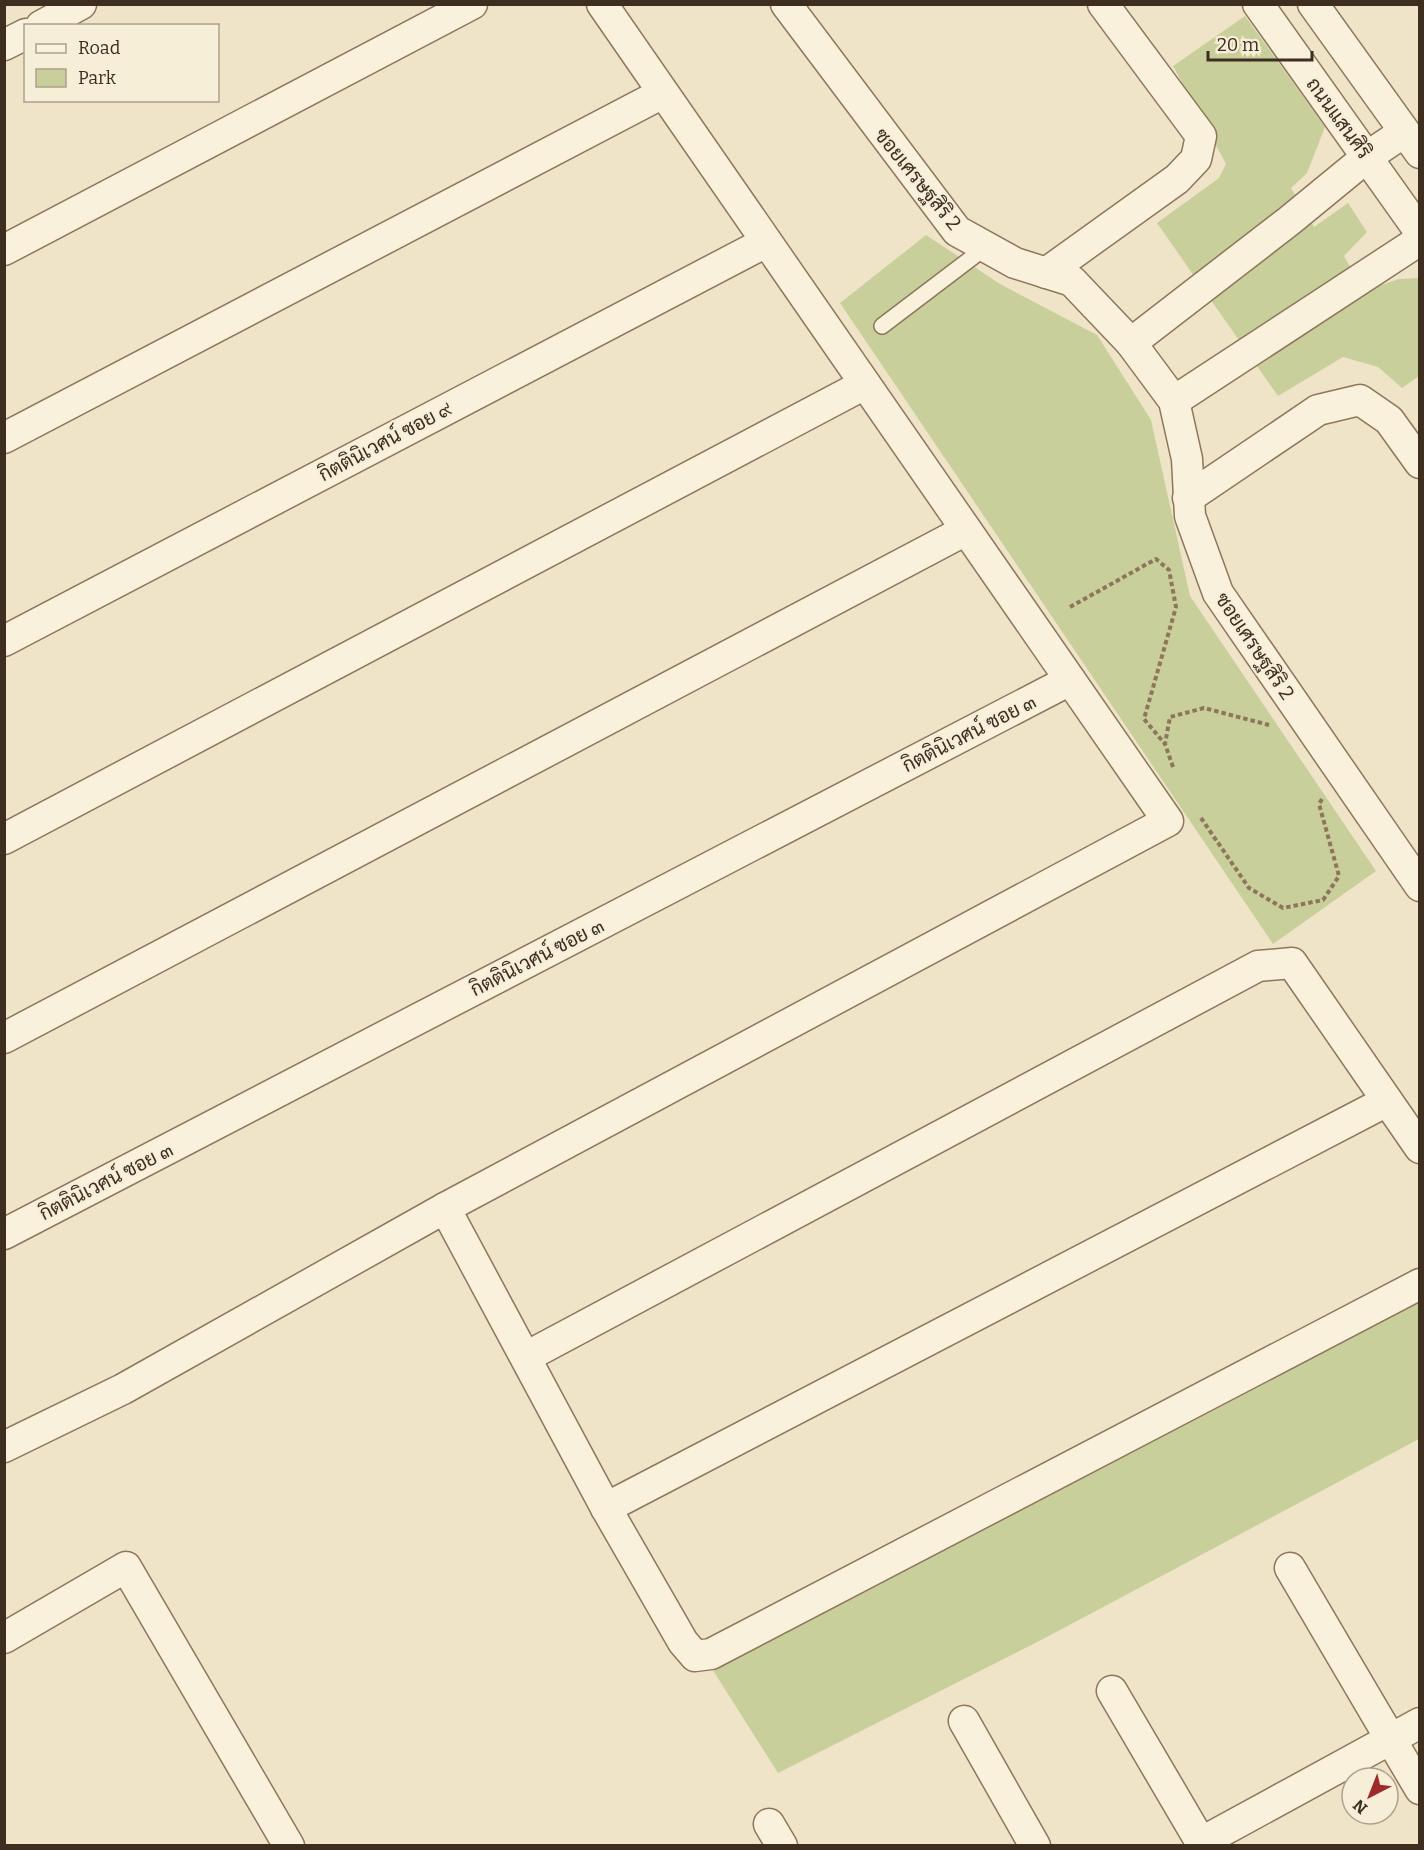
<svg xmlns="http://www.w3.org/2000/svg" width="1424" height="1850" font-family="Bitter,Sarabun,serif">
<rect width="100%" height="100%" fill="#f0e4c8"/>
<g fill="#c9cf9b">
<polygon points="1245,16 1325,127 1307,173 1291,188 1314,227 1348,203 1367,232 1344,256 1364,291 1399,279 1419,278 1419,376 1402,388 1378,367 1343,357 1278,396 1157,223 1219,178 1226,164 1173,66"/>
<polygon points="926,235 1000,284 1097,335 1151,420 1190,596 1376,871 1273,944 840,303"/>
<polygon points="1419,1299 1419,1439 1045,1638 778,1773 709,1664"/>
</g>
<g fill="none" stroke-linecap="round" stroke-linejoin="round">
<g stroke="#8d765c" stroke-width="18">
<polyline id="lane" points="882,326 986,247"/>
</g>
<g stroke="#8d765c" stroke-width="33">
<g id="street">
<polyline points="786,4 957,231 1015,263 1072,281 1131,343 1174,401 1187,459 1190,516 1218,593 1420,886"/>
<polyline points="1258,4 1420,232"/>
<polyline points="1313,4 1420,153"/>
<polyline points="41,26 81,4"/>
<polyline points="4,45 26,34"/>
<polyline points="4,250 472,4"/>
<polyline points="1046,273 1177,179 1196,159 1201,136 1103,4"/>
<polyline points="1131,343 1289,221 1367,157 1404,132"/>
<polyline points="1174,401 1420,240"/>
<polyline points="4,438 663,93"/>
<polyline points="1188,498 1318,410 1360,400 1389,420 1420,463"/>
<polyline points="4,641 766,242"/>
<polyline points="4,839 865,384"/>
<polyline points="4,1038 966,530"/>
<polyline points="445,1208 606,1508 683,1642 695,1656 711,1654 1420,1284"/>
<polyline points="4,1234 1070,680"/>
<polyline points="526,1357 1258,966 1292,963 1420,1148"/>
<polyline points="4,1447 123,1389 445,1208 1168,821 602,4"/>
<polyline points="606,1508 1387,1101"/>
<polyline points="1290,1568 1420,1789"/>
<polyline points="4,1638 126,1567 289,1846"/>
<polyline points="1112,1691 1203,1846"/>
<polyline points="964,1721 1035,1846"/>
<polyline points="769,1824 782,1846"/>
<polyline points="1202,1842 1420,1723"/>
</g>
</g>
<g stroke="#8d765c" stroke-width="4" stroke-dasharray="4.5 3" stroke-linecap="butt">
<polyline points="1070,607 1156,559 1169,570 1176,607 1144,719 1165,744"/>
<polyline points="1173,767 1165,744 1170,717 1204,708 1269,725"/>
<polyline points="1201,818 1249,888 1283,908 1323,900 1339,876 1319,804 1322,799"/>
</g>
<use href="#lane" stroke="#faf1dc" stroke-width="15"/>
<use href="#street" stroke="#faf1dc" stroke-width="30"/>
</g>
<g text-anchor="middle" stroke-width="4.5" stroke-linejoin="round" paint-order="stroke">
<g font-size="20" fill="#3d2e20" stroke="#f7eed8">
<text transform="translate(1339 118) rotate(54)" y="7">ถนนแสนศิริ</text>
<text transform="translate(918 179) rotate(51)" y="7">ซอยเศรษฐสิริ 2</text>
<text transform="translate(385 441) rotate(-28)" y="7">กิตตินิเวศน์ ซอย ๙</text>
<text transform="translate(1255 646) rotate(56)" y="7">ซอยเศรษฐสิริ 2</text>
<text transform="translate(969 733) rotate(-27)" y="7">กิตตินิเวศน์ ซอย ๓</text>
<text transform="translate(537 957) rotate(-27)" y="7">กิตตินิเวศน์ ซอย ๓</text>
<text transform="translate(106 1181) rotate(-27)" y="7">กิตตินิเวศน์ ซอย ๓</text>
</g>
</g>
<rect width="1424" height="1850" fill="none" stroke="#3d2e20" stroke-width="12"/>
<rect x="24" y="24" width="195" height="78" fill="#f7eed8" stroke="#ada18e" stroke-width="1.5"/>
<rect x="36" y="44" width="30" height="9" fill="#faf1dc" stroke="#ada18e" stroke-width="1.5"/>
<text x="78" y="54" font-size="18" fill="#3d2e20">Road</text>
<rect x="36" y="69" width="30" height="18" fill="#c9cf9b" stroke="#ada18e" stroke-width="1.5"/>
<text x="78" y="84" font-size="18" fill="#3d2e20">Park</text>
<g transform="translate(1370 1796) rotate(222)"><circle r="28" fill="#f7eed8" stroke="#ada18e" stroke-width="1.5"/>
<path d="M0-4.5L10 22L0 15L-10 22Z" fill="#9e2a2b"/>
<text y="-9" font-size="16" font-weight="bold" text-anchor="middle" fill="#3d2e20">N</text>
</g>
<path d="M1208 51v9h104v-9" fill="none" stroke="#3d2e20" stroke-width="3"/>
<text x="1217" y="51" font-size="18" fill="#3d2e20" stroke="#f7eed8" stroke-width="4.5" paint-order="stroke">20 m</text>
</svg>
